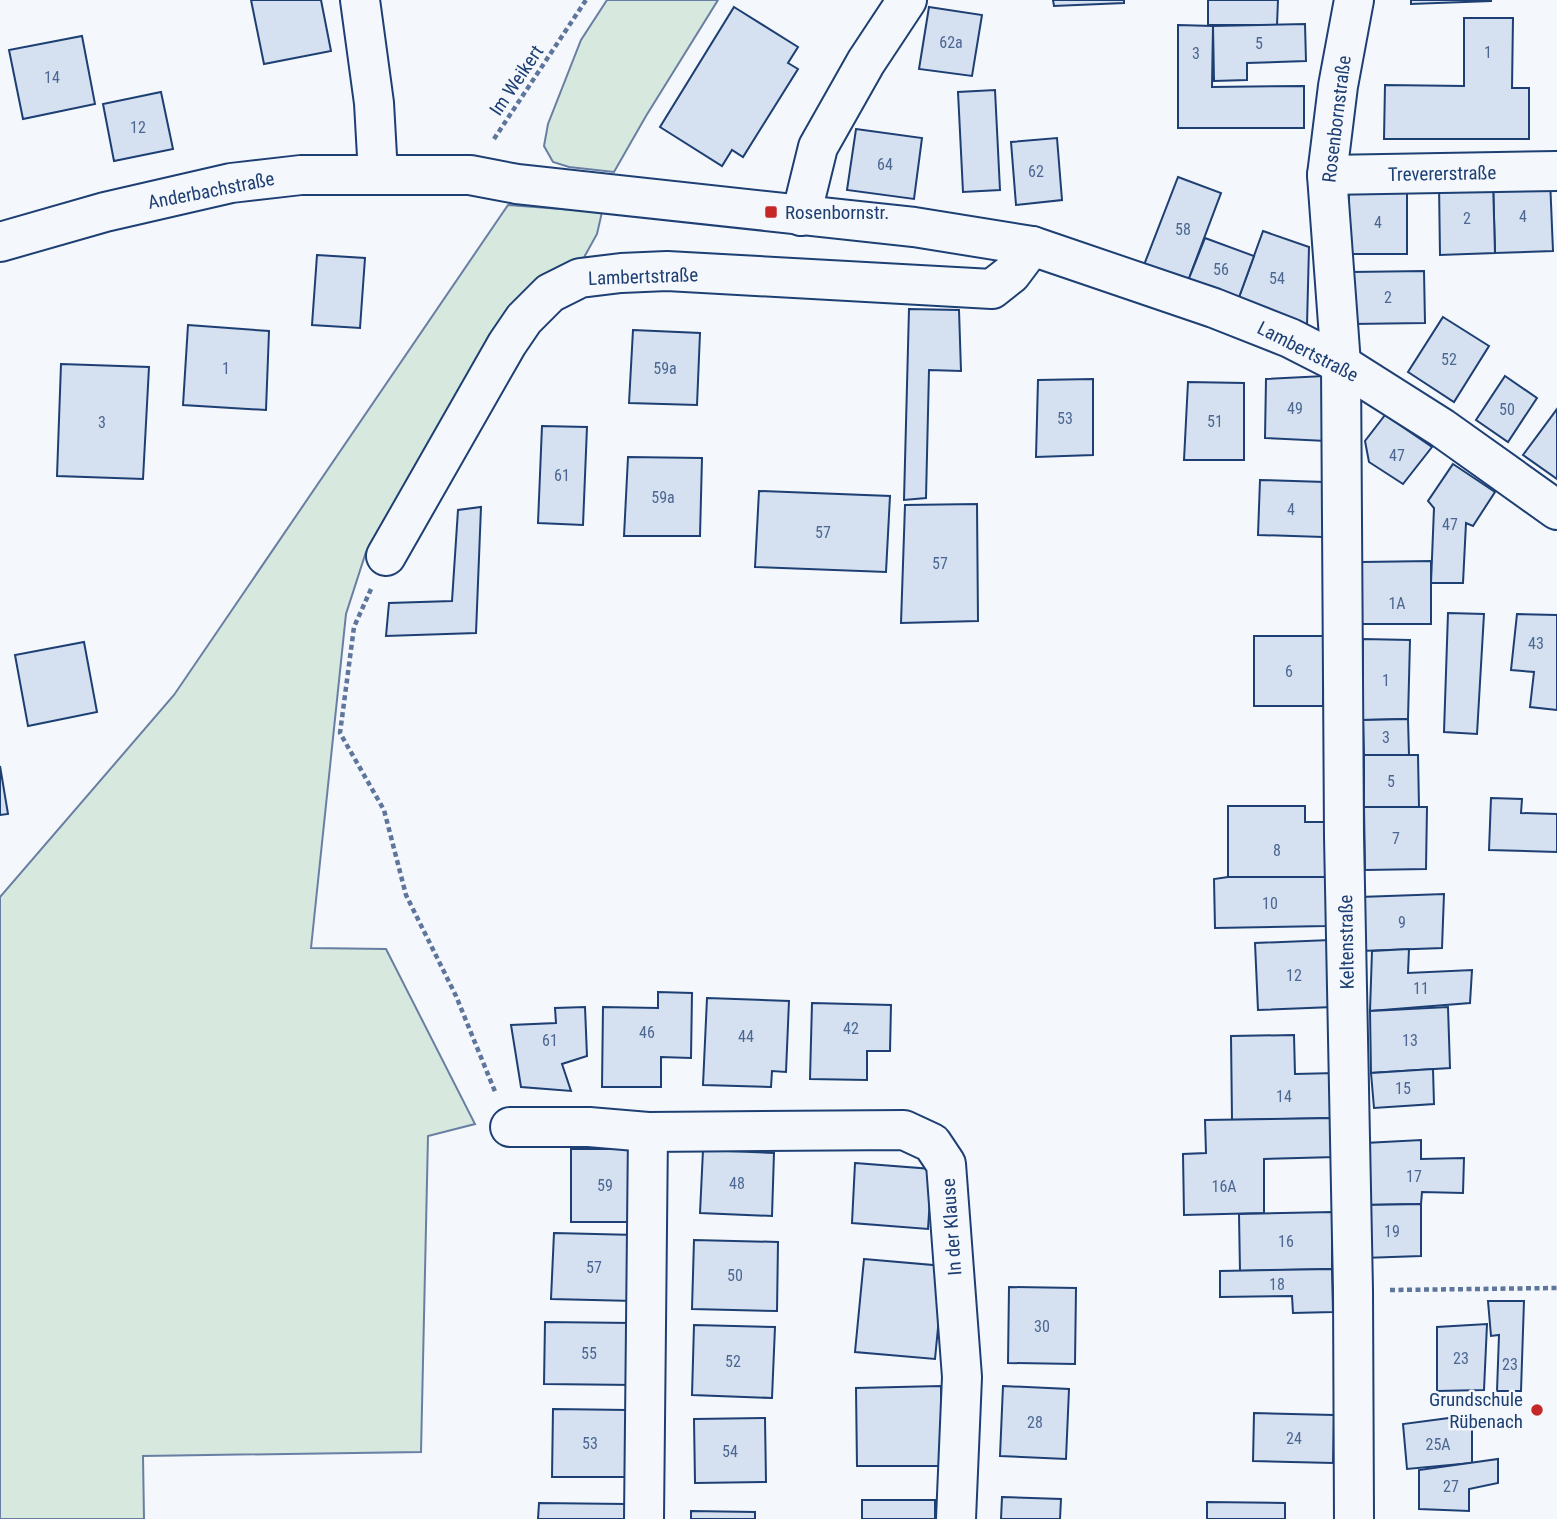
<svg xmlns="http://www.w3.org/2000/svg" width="1557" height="1519" font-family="'Roboto Condensed',sans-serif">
<rect width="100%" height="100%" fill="#f4f7fb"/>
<g fill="#d7e8df" stroke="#687fa3" stroke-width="2">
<polygon points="607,0 718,0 646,116 614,172 569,167 553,162 544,146 548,124 581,40"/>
<polygon points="508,205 602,212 597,234 582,261 480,361 366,552 346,614 311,948 386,949 475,1124 428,1136 421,1452 143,1456 144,1519 0,1519 0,897 174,695"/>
</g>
<g fill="#d5e0f0" stroke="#1d3f73" stroke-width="2">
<polygon points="251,0 321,0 331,51 264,64"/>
<polygon points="1053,0 1124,0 1124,3 1054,6"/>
<polygon points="1208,0 1278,0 1277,25 1208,25"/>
<polygon points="1411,0 1491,0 1491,1 1411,4"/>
<polygon points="734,7 798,47 788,63 798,69 743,157 732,150 722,166 660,127"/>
<polygon points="929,7 982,15 972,76 919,69"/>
<polygon points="1464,18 1513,18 1512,88 1529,88 1529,139 1384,139 1385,85 1464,86"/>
<polygon points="1305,24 1306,61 1247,63 1247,80 1214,81 1213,26"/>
<polygon points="1178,25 1213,26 1212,87 1304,86 1304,128 1178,128"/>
<polygon points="82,36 95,104 23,119 9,50"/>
<polygon points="995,90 1000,190 963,192 958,92"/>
<polygon points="161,92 173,149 114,161 103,104"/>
<polygon points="856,129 922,138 914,199 847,190"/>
<polygon points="1057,138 1062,200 1016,205 1011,142"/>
<polygon points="1178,177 1221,193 1188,281 1144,265"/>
<polygon points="1550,179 1553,251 1495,253 1493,181"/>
<polygon points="1493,181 1495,253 1440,255 1439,183"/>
<rect x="1349" y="190" width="58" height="64"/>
<polygon points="1263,231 1309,247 1307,325 1238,300"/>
<polygon points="1205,238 1254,256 1238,300 1188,281"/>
<polygon points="317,255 365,258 360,328 312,325"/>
<polygon points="1424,271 1425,323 1351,324 1351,272"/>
<polygon points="909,309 959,310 961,371 929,370 926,498 904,500"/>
<polygon points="1443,317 1489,346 1454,402 1408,372"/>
<polygon points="188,325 269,331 266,410 183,405"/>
<polygon points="633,330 700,333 697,405 629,403"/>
<polygon points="61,364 149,367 143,479 57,476"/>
<polygon points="1324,376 1326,441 1265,438 1266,379"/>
<polygon points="1505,376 1537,398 1508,442 1476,420"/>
<polygon points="1093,379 1093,455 1036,457 1038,380"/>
<polygon points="1188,382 1244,383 1244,460 1184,460"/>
<polygon points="1557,409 1557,479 1523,455"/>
<polygon points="1385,415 1432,447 1403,484 1369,462 1365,441"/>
<polygon points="542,426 587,427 583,525 538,523"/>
<polygon points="628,457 702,458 700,536 624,536"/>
<polygon points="1453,464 1495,492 1473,526 1466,523 1463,583 1431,583 1434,508 1428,501"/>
<polygon points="1260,480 1325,482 1323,537 1258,535"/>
<polygon points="759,491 890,496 886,572 755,567"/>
<polygon points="977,504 978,621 901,623 905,505"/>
<polygon points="481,507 476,633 386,636 389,603 452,601 458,510"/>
<polygon points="1431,561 1431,624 1362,624 1362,562"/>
<polygon points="1448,613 1484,614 1477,734 1444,732"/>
<polygon points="1517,614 1557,615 1557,710 1530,707 1534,672 1511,670"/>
<polygon points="1254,636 1324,636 1323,706 1254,706"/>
<polygon points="1363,639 1410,640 1408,719 1363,720"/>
<polygon points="84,642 97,712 28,726 15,655"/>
<polygon points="1408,719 1409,755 1364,755 1363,720"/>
<polygon points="1364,755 1418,755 1419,807 1364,807"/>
<polygon points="0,766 8,814 0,815"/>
<polygon points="1491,798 1522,799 1521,813 1557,814 1557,852 1489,850"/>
<polygon points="1228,806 1305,806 1305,822 1326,822 1326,877 1228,877"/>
<polygon points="1364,807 1427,807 1426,869 1365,870"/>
<polygon points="1228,877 1326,877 1327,926 1215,928 1214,879"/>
<polygon points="1444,894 1442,948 1361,951 1360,897"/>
<polygon points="1330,940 1333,1007 1258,1010 1255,943"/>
<polygon points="1409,949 1408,973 1472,970 1470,1003 1370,1011 1372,951"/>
<polygon points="658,992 692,993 691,1058 661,1057 661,1087 602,1087 603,1007 658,1008"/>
<polygon points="707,998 789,1001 786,1072 772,1071 771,1087 703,1085"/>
<polygon points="812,1003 891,1005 890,1051 867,1051 867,1080 810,1079"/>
<polygon points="585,1007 587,1056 562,1064 571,1091 521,1087 511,1025 556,1023 555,1008"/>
<polygon points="1448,1007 1450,1068 1371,1073 1370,1011"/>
<polygon points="1294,1035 1295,1074 1335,1073 1336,1118 1232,1120 1231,1036"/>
<polygon points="1433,1069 1434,1104 1374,1108 1371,1073"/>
<polygon points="1336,1118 1336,1157 1264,1159 1264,1213 1184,1215 1183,1154 1206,1153 1205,1120"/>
<polygon points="1421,1140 1421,1159 1464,1158 1463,1193 1422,1192 1421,1204 1364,1205 1365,1143"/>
<polygon points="571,1149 639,1149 638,1222 571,1222"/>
<polygon points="703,1150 774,1153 772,1216 700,1213"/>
<polygon points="855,1163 932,1169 928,1229 852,1223"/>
<polygon points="1421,1204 1421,1256 1363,1258 1364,1205"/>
<polygon points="1332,1212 1332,1269 1240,1271 1239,1214"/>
<polygon points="554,1233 636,1235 634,1301 551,1299"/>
<polygon points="694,1240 778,1242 777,1311 692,1309"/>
<polygon points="864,1259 944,1266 935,1359 855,1352"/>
<polygon points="1332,1269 1333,1312 1293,1313 1292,1296 1220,1297 1220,1271"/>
<polygon points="1009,1287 1076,1288 1075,1364 1008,1363"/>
<polygon points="1488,1301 1524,1301 1521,1391 1497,1391 1499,1335 1491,1336"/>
<polygon points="545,1322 634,1323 634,1385 544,1384"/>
<polygon points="1487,1324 1484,1390 1437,1391 1437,1327"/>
<polygon points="694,1325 775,1327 772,1398 692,1395"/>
<polygon points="941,1386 941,1466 857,1466 856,1388"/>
<polygon points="1003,1386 1069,1389 1066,1459 1000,1456"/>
<polygon points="553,1409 628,1410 627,1477 552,1477"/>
<polygon points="1254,1413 1334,1415 1333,1463 1253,1461"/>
<polygon points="1472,1415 1472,1463 1407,1469 1403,1424"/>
<polygon points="765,1418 766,1482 695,1483 694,1419"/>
<polygon points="1498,1459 1498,1483 1469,1489 1469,1511 1419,1509 1419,1470"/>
<polygon points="1002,1497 1061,1499 1060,1519 1001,1519"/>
<rect x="862" y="1500" width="73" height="19"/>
<polygon points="1207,1502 1285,1503 1285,1519 1207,1519"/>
<polygon points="539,1503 626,1504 626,1519 538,1519"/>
<polygon points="691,1511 755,1512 755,1519 691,1519"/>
</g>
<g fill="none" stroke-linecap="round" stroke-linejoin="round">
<g stroke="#1d3f73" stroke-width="42">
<g id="minor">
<polyline points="360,0 374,103 378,174"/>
<polyline points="1327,175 1557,171"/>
<polyline points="801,216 818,147 866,62 907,0"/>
<polyline points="386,556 507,344 524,319 550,293 580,278 621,273 667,271 992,289 1011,274 1032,246"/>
<polyline points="510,1127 589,1127 648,1132 904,1130 932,1143 946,1164 962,1377 956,1519"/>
<polyline points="644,1519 648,1132"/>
<polyline points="1354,1519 1353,1290 1344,836 1341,364 1327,175 1338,86 1354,0"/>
</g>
</g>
<g stroke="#1d3f73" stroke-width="42">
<polyline id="major" points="0,242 105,212 231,183 301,175 470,175 517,184 914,227 1032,246 1214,308 1290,338 1341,364 1442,428 1557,510"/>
</g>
<g stroke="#5e769c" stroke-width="4.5" stroke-dasharray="5 3.5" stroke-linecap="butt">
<polyline points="494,139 586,0"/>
<polyline points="371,589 354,627 340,733 384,810 406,895 456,996 496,1094"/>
<polyline points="1390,1290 1557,1288"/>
</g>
<use href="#minor" stroke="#f4f7fb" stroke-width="38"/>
<use href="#major" stroke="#f4f7fb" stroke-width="38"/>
</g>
<g fill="#c62828" stroke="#f4f7fb" stroke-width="2.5">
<rect x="764" y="205" width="14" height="14" rx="3.5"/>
<circle cx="1537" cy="1410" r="7"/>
</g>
<g text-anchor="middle" stroke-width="5" stroke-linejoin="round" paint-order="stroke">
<g font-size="16" fill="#4b6792">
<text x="951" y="48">62a</text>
<text x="1259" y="49">5</text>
<text x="1488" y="58">1</text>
<text x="1196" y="59">3</text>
<text x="52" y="83">14</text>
<text x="138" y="133">12</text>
<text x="885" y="170">64</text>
<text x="1036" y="177">62</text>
<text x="1523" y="222">4</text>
<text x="1467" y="224">2</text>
<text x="1378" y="228">4</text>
<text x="1183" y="235">58</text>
<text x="1221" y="275">56</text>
<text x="1277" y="284">54</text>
<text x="1388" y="303">2</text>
<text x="1449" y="365">52</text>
<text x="226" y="374">1</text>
<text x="665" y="374">59a</text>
<text x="1295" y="414">49</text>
<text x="1507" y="415">50</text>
<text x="1065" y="424">53</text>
<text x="1215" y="427">51</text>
<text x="102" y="428">3</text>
<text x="1397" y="461">47</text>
<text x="562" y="481">61</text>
<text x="663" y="503">59a</text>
<text x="1291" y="515">4</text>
<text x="1450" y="530">47</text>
<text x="823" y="538">57</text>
<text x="940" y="569">57</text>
<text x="1397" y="609">1A</text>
<text x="1536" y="649">43</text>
<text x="1289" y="677">6</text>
<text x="1386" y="686">1</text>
<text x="1386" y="743">3</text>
<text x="1391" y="787">5</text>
<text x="1396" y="844">7</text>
<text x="1277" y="856">8</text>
<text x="1270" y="909">10</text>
<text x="1402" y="928">9</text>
<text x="1294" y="981">12</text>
<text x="1421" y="994">11</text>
<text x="851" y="1034">42</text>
<text x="647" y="1038">46</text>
<text x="746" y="1042">44</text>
<text x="550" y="1046">61</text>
<text x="1410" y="1046">13</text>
<text x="1403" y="1094">15</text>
<text x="1284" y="1102">14</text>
<text x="1414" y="1182">17</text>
<text x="737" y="1189">48</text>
<text x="605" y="1191">59</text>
<text x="1224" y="1192">16A</text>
<text x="1392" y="1237">19</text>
<text x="1286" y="1247">16</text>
<text x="594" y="1273">57</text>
<text x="735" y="1281">50</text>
<text x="1277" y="1290">18</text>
<text x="1042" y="1332">30</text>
<text x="589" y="1359">55</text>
<text x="1461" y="1364">23</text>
<text x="733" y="1367">52</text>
<text x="1510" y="1370">23</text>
<text x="1035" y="1428">28</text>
<text x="1294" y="1444">24</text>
<text x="590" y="1449">53</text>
<text x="1438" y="1450">25A</text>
<text x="730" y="1457">54</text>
<text x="1451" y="1492">27</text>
</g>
<g font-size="19" fill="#1d3f73" stroke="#f4f7fb">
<text transform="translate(516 80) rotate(-56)" y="7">Im Weikert</text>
<text transform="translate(1336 119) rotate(-83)" y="7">Rosenbornstraße</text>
<text transform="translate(1442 173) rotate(-1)" y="7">Trevererstraße</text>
<text transform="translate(211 190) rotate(-11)" y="7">Anderbachstraße</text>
<text transform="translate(643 276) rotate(-2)" y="7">Lambertstraße</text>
<text transform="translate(1308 351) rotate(27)" y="7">Lambertstraße</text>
<text transform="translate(1346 942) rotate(-91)" y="7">Keltenstraße</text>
<text transform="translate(951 1227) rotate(-94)" y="7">In der Klause</text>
</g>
<g font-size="19" fill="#1d3f73" stroke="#f4f7fb" text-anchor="start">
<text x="785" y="219">Rosenbornstr.</text>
<text x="1523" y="1406" text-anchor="end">Grundschule<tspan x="1523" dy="22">Rübenach</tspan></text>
</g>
</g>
</svg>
